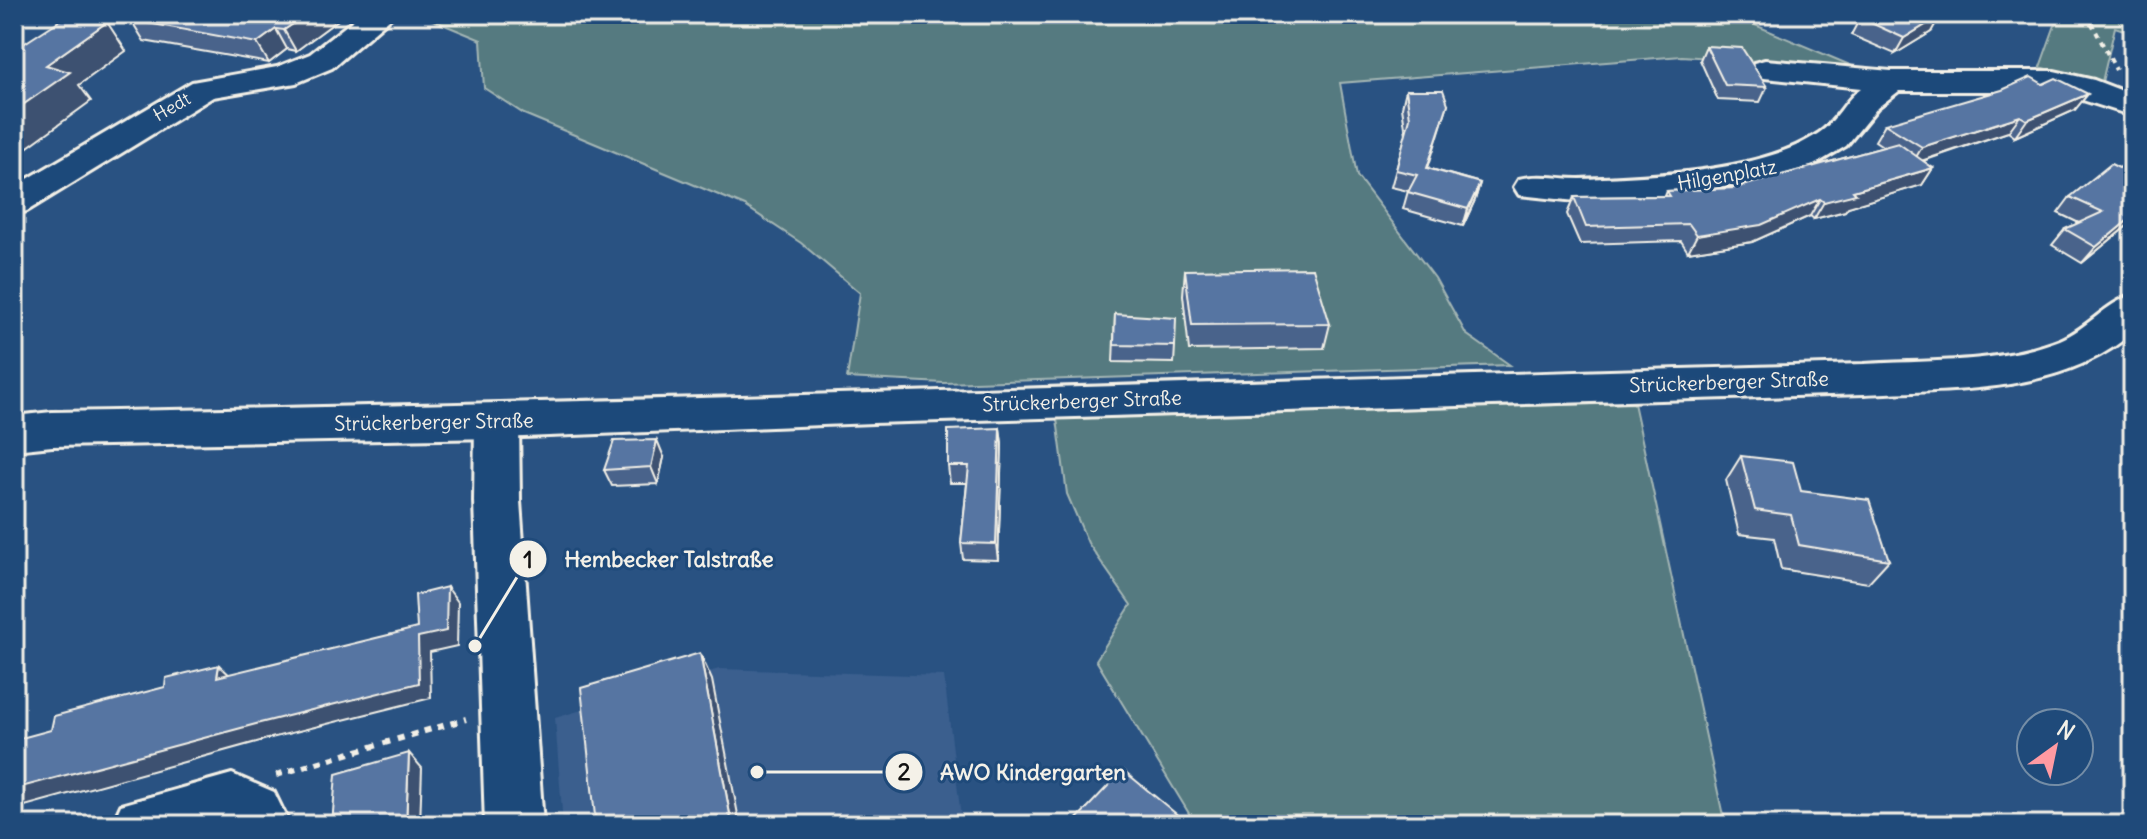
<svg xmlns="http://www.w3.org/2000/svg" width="2147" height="839" font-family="Delius,sans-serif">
<rect width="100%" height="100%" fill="#295282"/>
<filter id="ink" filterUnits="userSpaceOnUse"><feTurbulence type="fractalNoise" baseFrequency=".0125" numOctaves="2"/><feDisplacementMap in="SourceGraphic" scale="16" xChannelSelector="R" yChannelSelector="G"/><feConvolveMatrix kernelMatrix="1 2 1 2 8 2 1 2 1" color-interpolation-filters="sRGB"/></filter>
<g filter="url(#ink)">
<polygon fill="#3a5f8e" points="719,669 944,676 962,825 563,825 555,718"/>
<g fill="#557a80" stroke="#a4b6b4" stroke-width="2">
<polygon points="418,14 1767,14 1750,23 1857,68 1682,56 1340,83 1357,176 1435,278 1466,334 1510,365 944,383 847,378 860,293 801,243 745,206 524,114 484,88 481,40"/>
<polygon points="2059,14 2133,14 2133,33 2115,27 2101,86 2040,67"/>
<polygon points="1634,403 1725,825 1196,825 1096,660 1131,605 1088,543 1067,494 1057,419"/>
</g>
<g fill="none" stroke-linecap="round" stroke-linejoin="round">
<g stroke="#f4f1e8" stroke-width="6">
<g id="minor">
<polygon points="361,14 395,14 332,68 296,83 213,97 27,211 14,214 14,187 192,82 277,67 310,54"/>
<path d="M1765 60 1891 71H2054L2094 80 2133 95V116L2054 91H1899L1877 108 1846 146 1802 172 1673 195 1576 201 1519 195 1514 187 1519 179C1540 174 1559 179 1580 179 1650 176 1761 173 1819 133 1836 122 1845 100 1861 88L1754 77 1749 70 1754 63Z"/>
<polygon points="497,406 513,410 519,422 520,501 543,825 485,825 474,501 475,422 481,410"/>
<polygon points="232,774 274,792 290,825 112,825 121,805"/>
</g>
</g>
<g stroke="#f4f1e8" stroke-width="6">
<path id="major" d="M2133 295V332C2061 395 1954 389 1864 394L873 423 497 438 52 446 14 450V416L52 412C656 403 1260 380 1864 364 1929 360 1999 364 2060 340 2087 329 2106 303 2133 295Z"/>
</g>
<polyline stroke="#f4f1e8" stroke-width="4" stroke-dasharray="5 5" stroke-linecap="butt" points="2087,14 2116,70"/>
<polyline stroke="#f4f1e8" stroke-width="6" stroke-dasharray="7 7" stroke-linecap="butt" points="276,775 466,719"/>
<use href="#minor" fill="#1f4a7a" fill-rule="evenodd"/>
<use href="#major" fill="#1f4a7a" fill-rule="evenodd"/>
</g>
<g fill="#4a648b" stroke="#f4f1e8" stroke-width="2">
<polygon points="346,14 305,44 296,51 287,49 269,63 144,41 131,20"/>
<polygon points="1860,18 1931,32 1895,54 1851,35"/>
<polygon points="1706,46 1767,87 1760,102 1718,100 1700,60"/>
<polygon points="1406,90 1448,104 1428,168 1480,183 1475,200 1463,226 1403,209 1408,191 1391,187 1406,134 1402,107"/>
<polygon points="2075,110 2015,137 2008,132 1923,161 1933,168 1922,185 1848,207 1845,211 1814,219 1810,216 1752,242 1688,252 1681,241 1580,244 1567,214 1574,197 1665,196 1667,191 1735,188 1884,147 1875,141 1885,124"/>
<polygon points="2070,197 2133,221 2082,263 2052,245 2065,229 2079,223 2058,213"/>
<polygon points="1185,270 1330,324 1324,348 1189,350 1183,295"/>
<polygon points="1115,314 1175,346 1174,363 1113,362"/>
<polygon points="1000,428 1002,444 998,560 963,559 961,543 967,483 950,483 948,466"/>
<polygon points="1741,456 1801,491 1889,560 1868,583 1781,569 1774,538 1739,534 1726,480"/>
<polygon points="664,457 658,484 612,486 604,470"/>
</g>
<g fill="#3c5171" stroke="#f4f1e8" stroke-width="2">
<polygon points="308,14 346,14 296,51 284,30"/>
<polygon points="1940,16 1931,32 1895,54 1904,38"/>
<polygon points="107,22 126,51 79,85 91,101 14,157 14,111 46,65"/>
<polygon points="276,29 287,49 269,63 257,43"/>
<polygon points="2088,94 2075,110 2015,137 2027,120"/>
<polygon points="2020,116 2008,132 1912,164 1922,147"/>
<polygon points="1933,168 1922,185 1848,207 1845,211 1814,219 1824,202 1853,191"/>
<polygon points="1480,183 1475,200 1463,226 1468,209"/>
<polygon points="1820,199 1810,216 1752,242 1688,252 1697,235"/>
<polygon points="2133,216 2133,221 2082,263 2096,247"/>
<polygon points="1000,428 1002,444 998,560 996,544"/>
<polygon points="657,440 664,457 658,484 651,467"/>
<polygon points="447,587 458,602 457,646 430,652 431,698 271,738 14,809 14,789 418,637"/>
<polygon points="700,653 712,680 740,825 732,825"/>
<polygon points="219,665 235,680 217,677"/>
<polygon points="409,753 422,768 420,825 406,825"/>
</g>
<g fill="#5674a2" stroke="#f4f1e8" stroke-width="2">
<polygon points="141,14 308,14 284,30 276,29 257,43 131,20"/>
<polygon points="1867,14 1936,14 1940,16 1904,38 1860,18"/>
<polygon points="65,17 107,22 46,65 70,72 14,111 14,50"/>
<polygon points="1706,46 1742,48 1767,87 1725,85"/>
<polygon points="2031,77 2043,84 2056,78 2088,94 2027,120 2020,116 1922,147 1885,124 2002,90"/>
<polygon points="1406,90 1443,90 1448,104 1427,168 1480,183 1468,209 1408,192 1417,175 1396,170 1410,118"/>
<polygon points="1898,143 1933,168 1853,191 1856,194 1824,202 1820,199 1761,225 1697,235 1689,224 1586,227 1574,197 1670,196 1667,191 1735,188"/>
<polygon points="2133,158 2133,216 2096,247 2065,229 2103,212 2070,197 2111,164 2119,168"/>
<polygon points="1313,268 1330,324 1192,325 1185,270"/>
<polygon points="1115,314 1176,318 1175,346 1114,345"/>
<polygon points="1000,428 996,544 961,543 969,466 948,466 948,430"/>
<polygon points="657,440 651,467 604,470 614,441"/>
<polygon points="1741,456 1793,462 1801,491 1869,500 1889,560 1799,545 1791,515 1755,510"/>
<polygon points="447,587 446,631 418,637 419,683 256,724 14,789 14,740 51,730 54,716 165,687 166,678 219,665 217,677 417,628 415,595"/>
<polygon points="700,653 732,825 596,825 581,688"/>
<polygon points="409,753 406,825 332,825 336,774"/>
<polygon points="1123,770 1180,817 1173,825 1071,825"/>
</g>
</g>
<g text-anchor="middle" stroke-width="6" stroke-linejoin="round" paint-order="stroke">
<g font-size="18" fill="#f4f1e8" stroke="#1f4a7a">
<text transform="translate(172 107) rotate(-30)" y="6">Hedt</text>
</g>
<g font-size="20" fill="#f4f1e8" stroke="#1f4a7a">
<text transform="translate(1727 175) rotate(-10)" y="7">Hilgenplatz</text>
<text transform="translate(1729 382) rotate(-2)" y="7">Strückerberger Straße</text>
<text transform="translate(1082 401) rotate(-2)" y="7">Strückerberger Straße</text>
<text transform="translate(434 422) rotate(-1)" y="7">Strückerberger Straße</text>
</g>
</g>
<path fill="none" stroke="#f4f1e8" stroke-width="3" d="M475 646L528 559M757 772L904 772"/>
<g fill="#f4f1e8" stroke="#1f4a7a" stroke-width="3">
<circle cx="475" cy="646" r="8"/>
<circle cx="757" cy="772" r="8"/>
<circle cx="528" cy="559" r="20"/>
<circle cx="904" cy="772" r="20"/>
</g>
<g font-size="24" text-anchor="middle" font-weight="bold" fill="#111">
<text x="528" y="568">1</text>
<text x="904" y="780">2</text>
</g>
<g font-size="22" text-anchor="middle" font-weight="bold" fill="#f4f1e8" stroke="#1f4a7a" stroke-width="6" stroke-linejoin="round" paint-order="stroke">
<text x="669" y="567">Hembecker Talstraße</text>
<text x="1033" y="780">AWO Kindergarten</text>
</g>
<rect width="2147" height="839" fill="none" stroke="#1f4a7a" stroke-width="48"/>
<rect x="24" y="24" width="2099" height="791" fill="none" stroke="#f4f1e8" stroke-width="3" filter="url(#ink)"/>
<g transform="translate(2055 747) rotate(33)"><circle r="38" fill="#1f4a7a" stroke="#748da6" stroke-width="2"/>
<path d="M0-6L14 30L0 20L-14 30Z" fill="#ff9aa2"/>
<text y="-12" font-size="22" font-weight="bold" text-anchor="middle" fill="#f4f1e8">N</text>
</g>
</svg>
